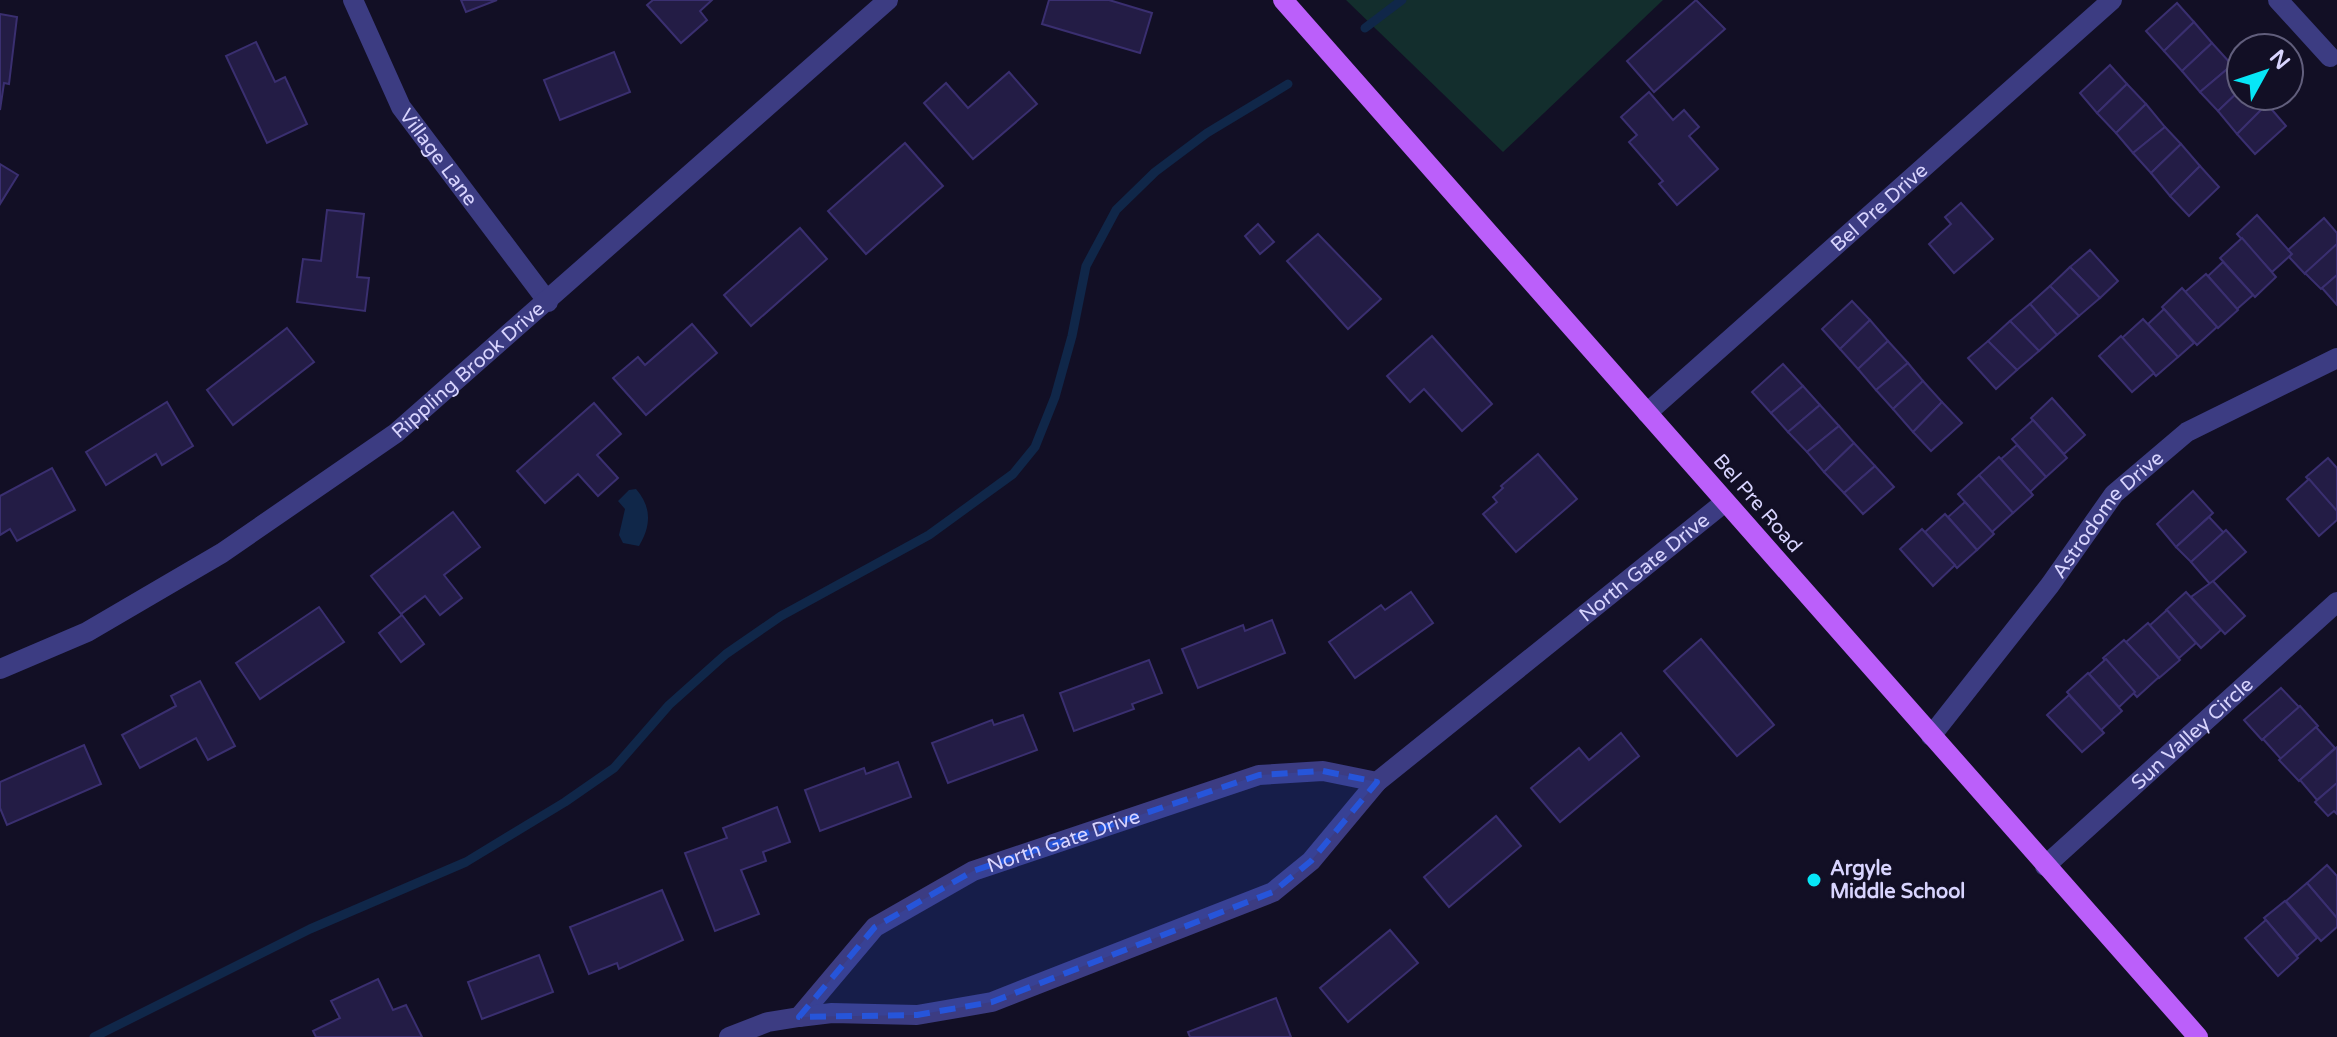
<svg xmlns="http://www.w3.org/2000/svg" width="2337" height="1037" font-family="'Varela Round',sans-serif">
<rect width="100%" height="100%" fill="#120f25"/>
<polygon fill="#132e2d" points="1346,0 1663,0 1503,152"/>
<path fill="#102749" d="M636 489C652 507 651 526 639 546L623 543 619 535 625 509 618 501 629 490Z"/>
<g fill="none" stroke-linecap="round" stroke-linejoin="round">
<g stroke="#102749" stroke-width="9">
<polyline points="1365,28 1402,0"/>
<polyline points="94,1037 310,929 466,862 565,802 614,768 669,705 726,654 781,616 929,535 1013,474 1035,447 1055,397 1072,336 1086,266 1116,210 1155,172 1207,133 1288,84"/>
</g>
</g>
<g fill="#231c45" stroke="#3a2f70" stroke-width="2">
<polygon points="461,0 497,0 466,12"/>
<polygon points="653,0 712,0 700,11 707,20 681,43 647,5"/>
<polygon points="1049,0 1109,0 1152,13 1140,53 1042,24"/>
<polygon points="1696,0 1725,29 1654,92 1627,61"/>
<polygon points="2177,3 2194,22 2164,51 2146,31"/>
<polygon points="0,14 17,17 9,84 4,83 0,110"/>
<polygon points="2194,22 2212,43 2182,71 2164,51"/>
<polygon points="256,42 275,82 285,77 307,124 267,143 226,56"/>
<polygon points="2212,43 2232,65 2200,92 2182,71"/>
<polygon points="614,52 630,92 560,120 544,80"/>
<polygon points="2110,65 2127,84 2097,113 2080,93"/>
<polygon points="2232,65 2241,75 2241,89 2218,111 2200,92"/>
<polygon points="1009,72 1037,104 973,159 924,103 946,83 968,108"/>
<polygon points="2127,84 2146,104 2116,133 2097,113"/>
<polygon points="2241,89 2241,96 2259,96 2267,104 2237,134 2218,111"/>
<polygon points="1649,92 1673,120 1684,110 1699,127 1689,136 1718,169 1677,205 1659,184 1663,181 1629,142 1637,135 1621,117"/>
<polygon points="2146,104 2165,127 2133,153 2116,133"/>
<polygon points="2267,104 2286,126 2255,154 2237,134"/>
<polygon points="2165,127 2181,144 2151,173 2133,153"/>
<polygon points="905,143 943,186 866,254 828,211"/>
<polygon points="2181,144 2200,166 2170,196 2151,173"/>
<polygon points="0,164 18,175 0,204"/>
<polygon points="2200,166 2219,187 2189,216 2170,196"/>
<polygon points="1961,203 1993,239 1954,273 1929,244 1951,224 1945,217"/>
<polygon points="327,210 364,214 357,277 369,278 365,311 297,302 303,259 321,261"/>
<polygon points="2257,215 2292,254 2272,272 2237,234"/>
<polygon points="2324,218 2337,233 2337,244 2305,274 2289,257 2292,254 2288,250"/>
<polygon points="1258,224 1274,242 1260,254 1245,236"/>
<polygon points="800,228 827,259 751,326 724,295"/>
<polygon points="1318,234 1381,299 1348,329 1287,261"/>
<polygon points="2242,238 2276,277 2255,297 2220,258"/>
<polygon points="2337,244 2337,275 2321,289 2305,273"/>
<polygon points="2090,250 2118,281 2100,298 2070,267"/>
<polygon points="2223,262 2253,295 2237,309 2208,276"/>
<polygon points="2070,267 2100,298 2079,316 2050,286"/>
<polygon points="2206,274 2238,310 2218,328 2185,292"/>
<polygon points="2337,275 2337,305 2322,288"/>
<polygon points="2050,286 2079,316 2057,335 2030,304"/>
<polygon points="2182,288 2217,327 2197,345 2162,307"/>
<polygon points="1852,301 1870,320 1840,349 1822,329"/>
<polygon points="2030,304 2057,335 2039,351 2010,321"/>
<polygon points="2164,309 2194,343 2178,357 2148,324"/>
<polygon points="2143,319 2178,357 2156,376 2122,338"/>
<polygon points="1870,320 1888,341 1858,369 1840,349"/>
<polygon points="2010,321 2039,351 2017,370 1988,341"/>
<polygon points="692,324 717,353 646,415 613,378 638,357 645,365"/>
<polygon points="287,328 314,362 233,425 207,390"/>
<polygon points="1432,336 1492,404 1462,431 1424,389 1410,402 1387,376"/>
<polygon points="2121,336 2154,373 2132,392 2099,356"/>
<polygon points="1888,341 1908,363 1876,390 1858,369"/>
<polygon points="1988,341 2017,370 1996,389 1968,358"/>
<polygon points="1908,363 1923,381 1893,409 1876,390"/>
<polygon points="1783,364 1803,386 1771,413 1752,392"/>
<polygon points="1923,381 1942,402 1913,432 1893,409"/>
<polygon points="1803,386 1820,405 1788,432 1771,413"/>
<polygon points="2052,398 2085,435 2064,454 2031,418"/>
<polygon points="167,402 193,446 162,465 156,454 106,485 86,452"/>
<polygon points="1942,402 1962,423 1931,451 1913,432"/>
<polygon points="594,403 621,434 597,455 618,478 598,496 578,474 545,503 517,471"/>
<polygon points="1820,405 1839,426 1807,452 1788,432"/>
<polygon points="2033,420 2067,458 2046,477 2012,439"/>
<polygon points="1839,426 1854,443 1824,472 1807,452"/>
<polygon points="1854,443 1875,466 1844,493 1824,472"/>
<polygon points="2017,445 2046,477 2030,492 2001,459"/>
<polygon points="1538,454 1577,499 1516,552 1483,514 1497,502 1493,497 1503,488 1501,486"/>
<polygon points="1999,457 2033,495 2013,513 1979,475"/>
<polygon points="2328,458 2337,468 2337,511 2306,477"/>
<polygon points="1875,466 1894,487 1863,514 1844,493"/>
<polygon points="52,468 75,510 17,541 10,529 0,535 0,496"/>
<polygon points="1979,475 2013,513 1992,532 1958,494"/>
<polygon points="2309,479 2337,511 2337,520 2319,536 2287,499"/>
<polygon points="2193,491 2213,513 2176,547 2157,524"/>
<polygon points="1965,502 1994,534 1977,550 1948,517"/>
<polygon points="453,512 480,547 444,575 462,598 440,615 425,596 401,614 371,576"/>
<polygon points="1945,514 1977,550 1957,568 1925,532"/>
<polygon points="2209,517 2224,533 2191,562 2176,547"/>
<polygon points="1922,529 1955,565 1933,586 1900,549"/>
<polygon points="2226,530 2246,552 2210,584 2191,562"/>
<polygon points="2213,581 2245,616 2225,634 2191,597"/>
<polygon points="1411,592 1433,623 1355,678 1329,642 1381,605 1385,610"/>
<polygon points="2186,592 2221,630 2201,648 2166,610"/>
<polygon points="319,607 344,642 260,699 236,663"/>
<polygon points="2167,610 2196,643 2179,658 2149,626"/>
<polygon points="402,615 424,644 401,662 379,633"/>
<polygon points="1272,620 1285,653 1198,688 1182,649 1243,625 1245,631"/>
<polygon points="2148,623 2180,660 2159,678 2126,642"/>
<polygon points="1701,639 1774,725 1737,756 1664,671"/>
<polygon points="2124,640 2159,677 2137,697 2103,658"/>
<polygon points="2106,659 2135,692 2119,707 2089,674"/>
<polygon points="1149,660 1162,693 1132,704 1134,709 1074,731 1060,693"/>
<polygon points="2088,673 2122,711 2101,730 2067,692"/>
<polygon points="200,681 235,746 208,760 196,738 140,768 122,735 176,706 171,696"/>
<polygon points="2281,688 2299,707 2262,740 2244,720"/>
<polygon points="2069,695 2104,733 2082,752 2047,715"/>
<polygon points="2300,706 2318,726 2281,759 2263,739"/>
<polygon points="1023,715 1037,750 948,783 932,743 992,720 994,725"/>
<polygon points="2316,727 2335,748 2299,781 2279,760"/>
<polygon points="1621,733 1639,756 1560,822 1531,788 1579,748 1589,760"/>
<polygon points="84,745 101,784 7,825 0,808 0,782"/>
<polygon points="2337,747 2337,783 2317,800 2300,780"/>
<polygon points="898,762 911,797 820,831 805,790 864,768 866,774"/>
<polygon points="2337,783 2337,814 2334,811 2328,816 2315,802"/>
<polygon points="777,807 790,842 763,852 766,861 741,870 759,914 715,931 685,853 727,838 723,828"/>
<polygon points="1496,816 1521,846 1449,907 1424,877"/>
<polygon points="2327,865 2337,876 2337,918 2307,883"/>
<polygon points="2307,883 2337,918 2337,927 2321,941 2286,901"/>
<polygon points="662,890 683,940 619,969 617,963 589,974 570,927"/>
<polygon points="2285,901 2317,938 2297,956 2264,918"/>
<polygon points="2266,920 2298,958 2278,976 2245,938"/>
<polygon points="1390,930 1418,963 1348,1022 1320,988"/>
<polygon points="539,955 553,992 482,1019 468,982"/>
<polygon points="378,979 393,1010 406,1005 422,1037 316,1037 313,1031 340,1018 331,1001"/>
<polygon points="1276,998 1291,1037 1190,1037 1188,1032"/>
</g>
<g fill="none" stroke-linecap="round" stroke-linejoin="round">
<g stroke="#3c3c82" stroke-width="20">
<path id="s1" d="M353 0 401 107 548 302"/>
<polyline points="2278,0 2330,57"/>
<path id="s2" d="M1647 413 2112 0"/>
<path id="s3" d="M0 669 87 632 222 553 396 433 888 0"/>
<path id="s4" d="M1931 736 2050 585 2114 494 2187 432 2337 358"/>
<path id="s5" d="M2045 866 2337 602"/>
<path id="s6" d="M799 1017 875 927 973 871 1259 775 1323 771 1377 782"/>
<path id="s7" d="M729 1037 768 1022 799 1017 832 1013 917 1015 992 1002 1273 892 1311 861 1377 782 1725 502"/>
</g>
<polyline stroke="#bb5ffa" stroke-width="20" points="1283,0 2198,1037"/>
</g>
<path fill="#2655da" fill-opacity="0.2" stroke="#2655da" stroke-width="6" stroke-dasharray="16 10" stroke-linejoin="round" d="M1323 771 1377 782 1311 861 1273 892 992 1002 917 1015 799 1017 875 927 973 871 1259 775Z"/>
<circle fill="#07e6f7" stroke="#120f25" stroke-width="3" cx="1814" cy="880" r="8"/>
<g text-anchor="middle" stroke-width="6" stroke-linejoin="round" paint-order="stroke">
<g font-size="20" fill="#d8d4fe" stroke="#120f25">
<text dy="7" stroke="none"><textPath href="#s1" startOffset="180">Village Lane</textPath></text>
<text dy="7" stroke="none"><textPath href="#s2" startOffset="310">Bel Pre Drive</textPath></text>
<text dy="7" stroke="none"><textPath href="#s3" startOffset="558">Rippling Brook Drive</textPath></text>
<text transform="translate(1758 503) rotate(49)" y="7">Bel Pre Road</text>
<text dy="7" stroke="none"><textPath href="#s4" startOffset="284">Astrodome Drive</textPath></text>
<text dy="7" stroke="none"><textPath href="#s7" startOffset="1064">North Gate Drive</textPath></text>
<text dy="7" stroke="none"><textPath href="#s5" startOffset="198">Sun Valley Circle</textPath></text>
<text dy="7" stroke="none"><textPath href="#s6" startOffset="326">North Gate Drive</textPath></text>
</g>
<g font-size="20" font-weight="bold" fill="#d8d4fe" stroke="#120f25" text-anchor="start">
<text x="1830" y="875">Argyle<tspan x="1830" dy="23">Middle School</tspan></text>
</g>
</g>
<g transform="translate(2265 72) rotate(50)"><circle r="38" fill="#120f25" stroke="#615e7c" stroke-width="2"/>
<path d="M0-6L14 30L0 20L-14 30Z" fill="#07e6f7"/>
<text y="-12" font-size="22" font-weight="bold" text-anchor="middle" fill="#d8d4fe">N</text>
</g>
</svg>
